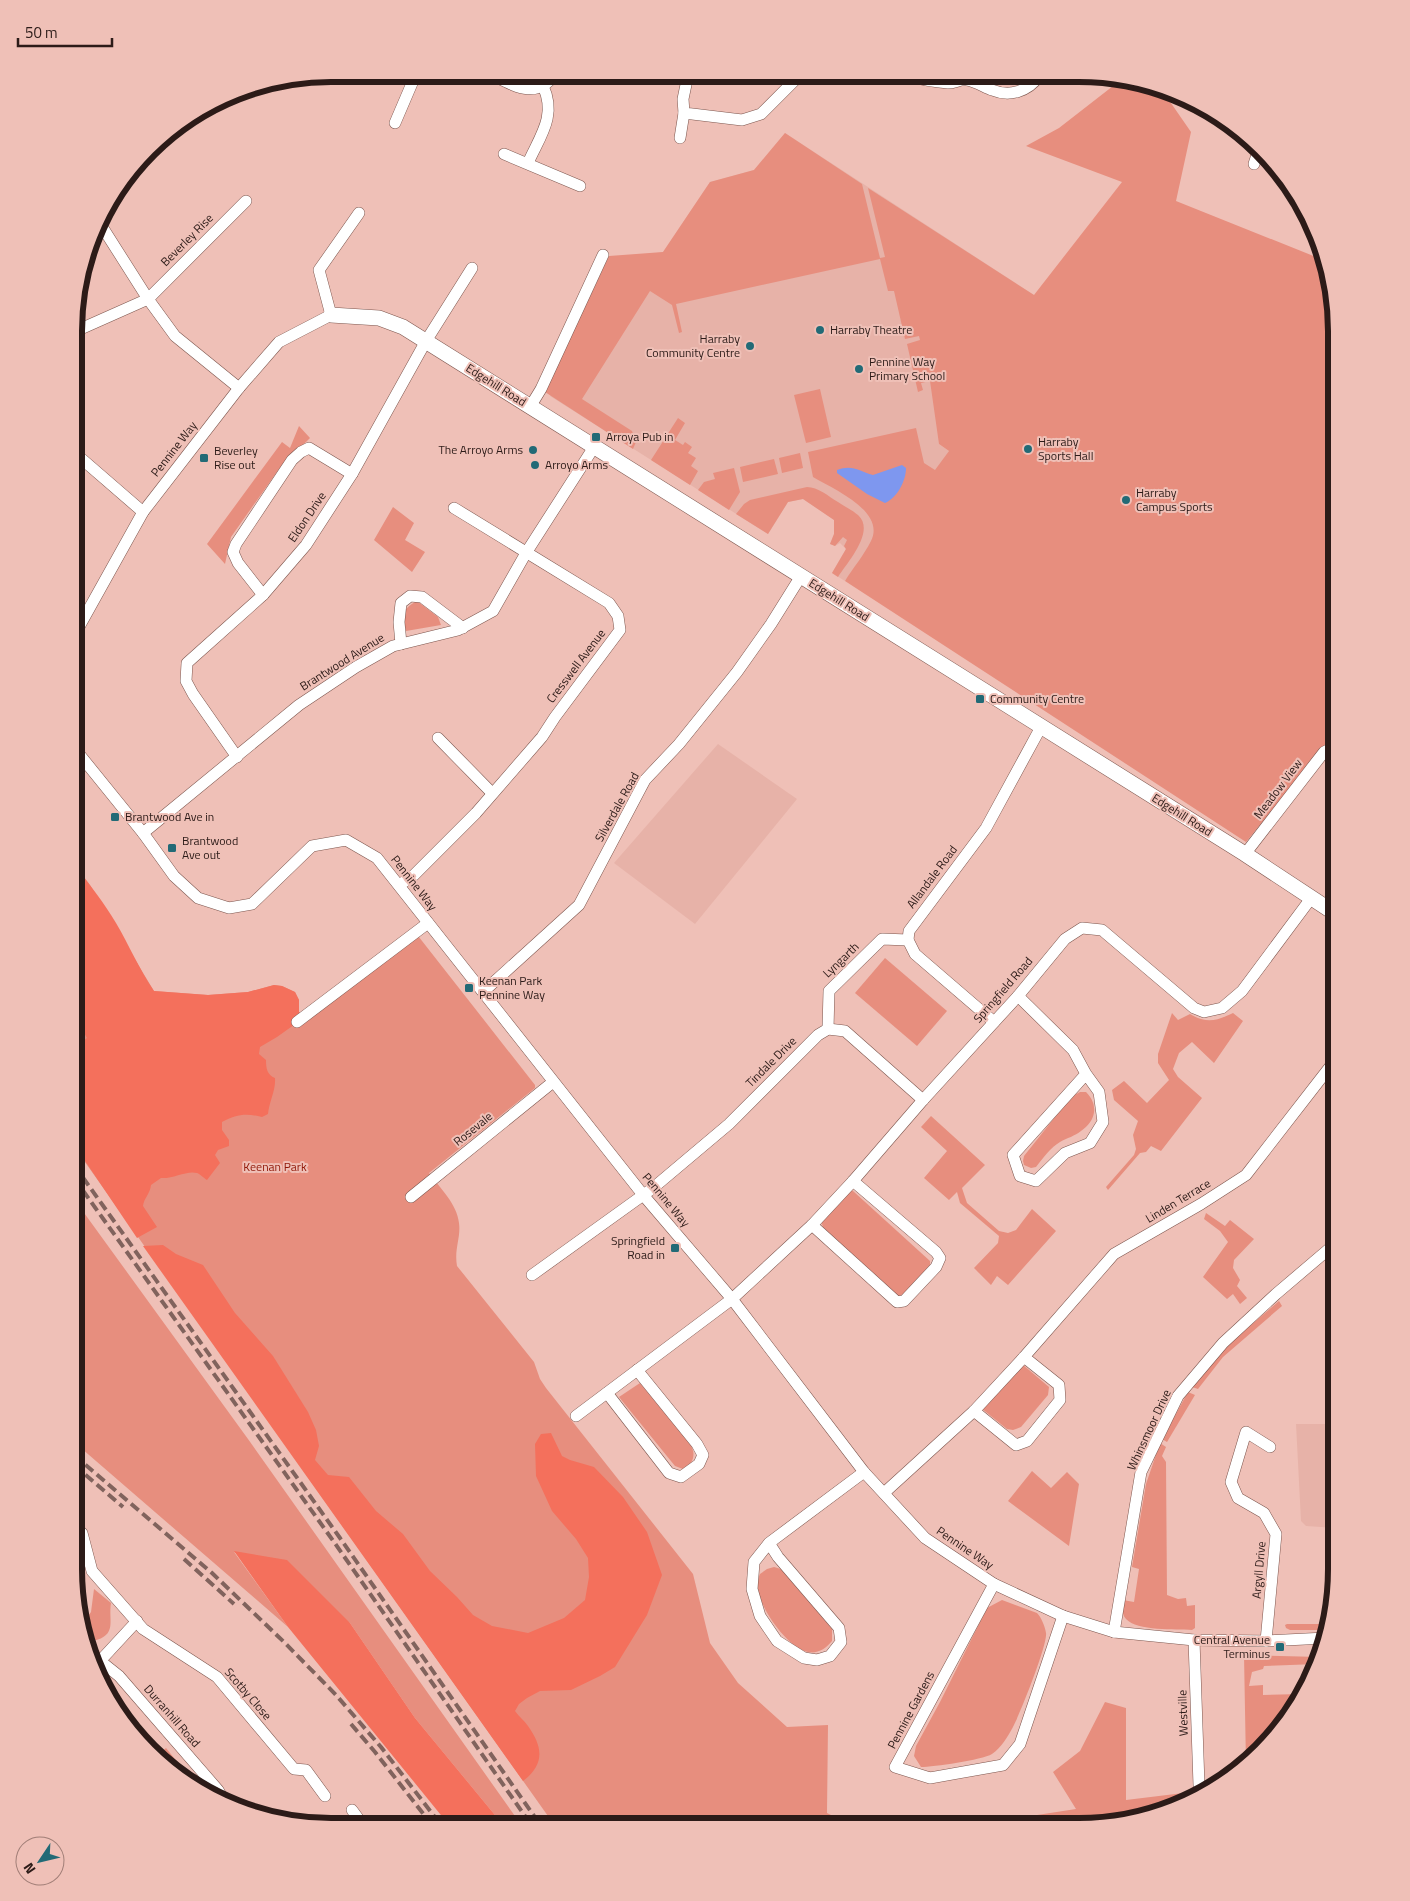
<svg xmlns="http://www.w3.org/2000/svg" width="1410" height="1901" font-family="'Titillium Web',sans-serif">
<rect width="100%" height="100%" fill="#efc0b7"/>
<g fill="#e7b2a8">
<polygon points="785,133 1034,295 939,444 949,451 941,464 845,581 832,573 846,549 840,543 835,546 830,544 834,534 834,520 803,499 788,502 768,534 550,396 626,258 663,252 710,182 754,170"/>
<polygon points="718,744 797,799 695,924 614,863"/>
<polygon points="1296,1424 1336,1424 1336,1528 1306,1526 1301,1521"/>
</g>
<g fill="#e78e7e">
<path d="M1122 79 1165 90 1164 93 1191 132 1176 201 1326 261 1328 265 1336 331V732L1246 842 845 581C853 568 864 555 871 541 886 511 833 489 813 477L808 452 916 428 924 463 935 470 949 451 939 444 930 381 921 383 923 390 918 392 907 344 920 340 919 336 905 339 894 291H888L880 259 676 304 682 332 679 333 672 305 650 291 582 399 632 431 636 442 633 449 545 392 609 256 663 252 710 182 754 170 785 133 862 184 880 258 885 257 868 188 1034 295 1122 182 1026 146 1059 128Z"/>
<polygon points="820,389 831,437 806,443 794,395"/>
<polygon points="678,418 685,423 675,440 683,445 685,442 692,447 688,453 696,458 691,466 698,471 690,485 651,460"/>
<polygon points="299,426 310,438 279,469 231,537 225,564 207,544 282,442 290,448"/>
<polygon points="800,453 803,468 782,473 779,458"/>
<polygon points="774,459 778,474 743,482 740,467"/>
<polygon points="734,468 740,492 729,510 698,490 704,482 715,479 713,473"/>
<path d="M807 487C818 487 828 496 838 502 844 506 852 510 858 515 876 531 847 563 838 577L832 573 846 549 844 546 847 540 843 537 835 546 830 544 834 534V520L803 499 788 502 768 534 736 514 744 504 750 500Z"/>
<polygon points="393,507 414,523 405,540 425,552 412,572 374,540"/>
<path d="M417 601 438 617 441 625 406 631C403 616 401 609 417 601Z"/>
<path d="M75 865 90 885 154 991 208 995 248 992 274 985 282 986 295 992 299 1000V1012L305 1017 415 932 535 1085V1088L429 1173C440 1188 457 1204 459 1223 461 1238 454 1249 457 1266L534 1362 540 1379 546 1388 693 1574 710 1643 738 1683 787 1727 828 1725 827 1813 855 1827 555 1826 75 1148Z"/>
<polygon points="885,958 947,1011 917,1046 855,993"/>
<path d="M1172 1013 1178 1020 1190 1014C1207 1024 1216 1021 1233 1013L1243 1021 1214 1063 1192 1042 1179 1053 1173 1069 1178 1077 1202 1098 1161 1151 1151 1146 1146 1152 1140 1153 1108 1190 1106 1187 1134 1155 1136 1149 1133 1135 1138 1121 1114 1100 1112 1090 1124 1081 1147 1103 1169 1080 1158 1063V1054Z"/>
<path d="M1080 1092H1086C1099 1105 1096 1121 1081 1131 1075 1136 1067 1138 1060 1142 1051 1147 1043 1158 1036 1167L1031 1168 1024 1165 1023 1161 1024 1156 1071 1097Z"/>
<polygon points="931,1116 985,1165 962,1188 967,1203 999,1231 1008,1233 1016,1230 1032,1209 1056,1231 1008,1285 997,1276 991,1285 974,1268 998,1243 999,1236 960,1203 957,1192 949,1200 924,1178 947,1151 921,1127"/>
<polygon points="848,1189 853,1191 930,1261 930,1265 903,1294 899,1296 895,1295 823,1227 821,1221"/>
<polygon points="74,1199 248,1439 522,1826 504,1826 415,1718 350,1623 234,1552 288,1627 74,1442"/>
<polygon points="1206,1213 1225,1226 1230,1220 1254,1239 1234,1260 1233,1268 1240,1280 1237,1286 1247,1298 1240,1304 1233,1294 1227,1299 1203,1277 1228,1242 1220,1231 1204,1219"/>
<polygon points="1279,1301 1282,1306 1223,1357 1198,1389 1192,1387 1230,1343"/>
<polygon points="1022,1364 1049,1387 1048,1395 1021,1427 1013,1430 1007,1429 981,1408"/>
<path d="M640 1383 691 1445C695 1454 694 1458 689 1467L683 1469 675 1466 619 1397Z"/>
<polygon points="1188,1392 1195,1395 1167,1442 1162,1439"/>
<path d="M1160 1443 1166 1447 1162 1456 1166 1462 1167 1595 1178 1599 1186 1598 1187 1606 1195 1605V1628L1192 1630C1176 1629 1137 1631 1126 1619 1121 1613 1122 1607 1123 1600L1134 1602 1139 1569 1132 1567 1146 1484Z"/>
<polygon points="1032,1471 1051,1488 1067,1472 1079,1484 1069,1546 1008,1501"/>
<path d="M774 1567 781 1569 832 1629V1641C825 1650 814 1656 802 1650 783 1642 748 1594 760 1574L767 1569Z"/>
<path d="M94 1589 111 1603C108 1621 118 1635 93 1641L82 1634 81 1626 91 1612Z"/>
<path d="M1002 1600 1037 1613C1041 1617 1045 1626 1046 1633 1048 1644 1020 1714 1013 1727 1008 1736 1001 1748 992 1754 982 1760 933 1767 921 1767L914 1756 916 1746 940 1702 987 1608Z"/>
<polygon points="1287,1624 1328,1624 1327,1630 1290,1630 1286,1628 1285,1625"/>
<polygon points="1244,1655 1320,1657 1317,1664 1264,1666 1263,1669 1252,1672 1249,1686 1263,1685 1263,1695 1302,1694 1293,1712 1246,1765"/>
<path d="M1105 1702 1126 1708V1800L1208 1790C1138 1838 1040 1827 959 1827L1076 1809 1053 1772 1080 1751Z"/>
<path d="M166 1748 199 1789C183 1781 168 1769 158 1755Z"/>
</g>
<g fill="#f4705c">
<path d="M75 867C90 884 104 903 116 923 129 945 139 969 154 991L208 995 248 992 274 985 282 986 295 992 299 1000V1012L305 1017 277 1037 260 1047 259 1054 266 1060C266 1068 267 1075 275 1078 276 1090 269 1102 268 1114L262 1117C246 1113 237 1114 222 1122V1130L229 1140V1146L218 1150 215 1155 220 1163 207 1180C204 1178 200 1174 197 1173 187 1170 173 1179 161 1178L151 1185C150 1194 144 1198 143 1206L157 1227 137 1238 75 1146V1047L87 1038 75 1018Z"/>
<path d="M163 1245 176 1254 203 1265 235 1313 273 1356 308 1412 316 1430 319 1446 315 1460 328 1475 349 1477 376 1511 403 1534 430 1571 457 1597 473 1615 492 1626 528 1633 564 1618 585 1600 589 1577 588 1558 576 1539 552 1511 536 1476 535 1444 541 1434 551 1433 562 1456 570 1460 594 1467 623 1497 647 1532 662 1575 647 1615 615 1667 600 1676 571 1690 540 1691 527 1698 519 1704 515 1711C519 1717 524 1720 528 1726 543 1747 545 1764 523 1781L143 1246Z"/>
<polygon points="234,1551 287,1560 350,1623 415,1718 504,1826 449,1825 288,1627"/>
</g>
<path fill="#7e97ef" d="M902 465 906 468C906 481 897 498 885 503L867 494 837 473V470C852 464 859 471 873 475Z"/>
<g fill="none" stroke-linecap="round" stroke-linejoin="round">
<g stroke="#7d564e" stroke-width="12">
<g id="street">
<path d="M490 74C513 85 536 101 555 74"/>
<polyline points="688,75 683,99 684,113 742,120 761,114 795,80"/>
<path d="M906 75C919 79 935 82 948 83 955 83 960 79 967 80 975 81 984 87 992 90 1009 97 1028 92 1039 76"/>
<polyline points="395,123 416,74"/>
<polyline points="680,138 684,113"/>
<polyline points="504,154 580,186"/>
<path d="M528 163C540 136 557 116 543 86"/>
<polyline points="1254,164 1259,149"/>
<polyline points="101,225 148,299 175,336 239,388"/>
<polyline points="76,331 148,299 246,201"/>
<polyline points="530,407 541,389 603,255"/>
<polyline points="76,441 78,438"/>
<polyline points="76,454 143,512"/>
<polyline points="263,595 238,563 233,552 236,544 292,460 301,452 309,448 352,474"/>
<polyline points="75,634 143,512 239,388 279,342 331,315 319,270 359,213"/>
<polyline points="401,644 399,622 401,603 410,596 422,597 463,628"/>
<polyline points="438,738 492,793"/>
<polyline points="75,749 143,833 174,876 198,898 229,908 252,904 312,846 346,840 377,858 644,1196 732,1299 864,1472 925,1538 994,1584 1063,1616 1114,1632 1194,1640 1266,1641 1326,1638"/>
<polyline points="237,757 193,694 186,681 187,663 263,595 306,545 352,474 426,341 472,268"/>
<polyline points="143,833 299,705 356,667 393,646 458,630 493,611 526,553 594,447"/>
<polyline points="1245,854 1324,752 1336,746"/>
<polyline points="399,885 413,876 476,813 542,737 555,717 620,630 618,616 609,603 454,508"/>
<polyline points="483,992 579,905 645,780 679,744 737,672 771,624 801,576"/>
<polyline points="1018,996 1073,1050 1086,1074 1099,1092 1103,1122 1090,1143 1065,1153 1036,1181 1020,1176 1013,1155 1086,1074"/>
<polyline points="297,1022 428,923"/>
<polyline points="994,1022 915,954 908,940 909,931 986,828 1041,727"/>
<polyline points="828,1029 829,991 882,939 908,940"/>
<polyline points="411,1197 553,1082"/>
<polyline points="812,1225 897,1302 904,1301 936,1267 940,1258 936,1252 853,1181"/>
<polyline points="532,1275 653,1188 729,1124 818,1035 828,1029 845,1031 923,1100"/>
<polyline points="607,1393 669,1473 681,1477 699,1464 703,1455 697,1444 637,1370"/>
<polyline points="974,1411 1016,1445 1027,1441 1060,1400 1059,1385 1024,1357"/>
<polyline points="576,1416 732,1299 812,1225 853,1181 923,1100 1018,996 1065,939 1082,928 1102,930 1194,1008 1204,1012 1222,1008 1242,991 1312,897"/>
<polyline points="884,1493 974,1411 1024,1357 1114,1254 1201,1204 1246,1175 1336,1059"/>
<polyline points="82,1533 92,1571 143,1629 217,1677 294,1769 306,1770 325,1796"/>
<polyline points="769,1543 778,1557 839,1628 841,1642 830,1656 817,1660 804,1658 777,1641 760,1616 752,1589 754,1562 769,1543 864,1472"/>
<polyline points="994,1584 895,1767 930,1778 1003,1765 1020,1744 1063,1616"/>
<polyline points="1114,1632 1141,1472 1178,1396 1223,1343 1276,1294 1336,1243"/>
<polyline points="1194,1640 1199,1785"/>
<polyline points="1266,1641 1276,1534 1264,1513 1238,1498 1231,1482 1246,1432 1270,1447"/>
<polyline points="89,1652 119,1676 218,1790 226,1804"/>
<polyline points="100,1661 137,1621"/>
<polyline points="352,1810 363,1825"/>
<polyline points="287,1822 290,1821 296,1825"/>
</g>
</g>
<g stroke="#7d564e" stroke-width="16">
<polyline id="secondary" points="331,315 379,318 403,327 1245,854 1336,914"/>
</g>
<use href="#street" stroke="#fff" stroke-width="11"/>
<use href="#secondary" stroke="#fff" stroke-width="15"/>
<g stroke="#81635d" stroke-width="4" stroke-dasharray="10 5" stroke-linecap="butt">
<polyline points="74,1165 340,1538 541,1826"/>
<polyline points="74,1178 334,1542 532,1826"/>
<polyline points="74,1455 212,1573 284,1642 336,1695 381,1747 441,1825"/>
<polyline points="74,1465 123,1507"/>
<polyline points="184,1559 234,1604"/>
<polyline points="351,1724 375,1752 432,1825"/>
</g>
</g>
<g fill="#226a76" stroke="#efc0b7" stroke-width="2">
<circle cx="820" cy="330" r="5"/>
<circle cx="750" cy="346" r="5"/>
<circle cx="859" cy="369" r="5"/>
<rect x="591" y="432" width="10" height="10" rx="2.5"/>
<circle cx="1028" cy="449" r="5"/>
<circle cx="533" cy="450" r="5"/>
<rect x="199" y="453" width="10" height="10" rx="2.5"/>
<circle cx="535" cy="465" r="5"/>
<circle cx="1126" cy="500" r="5"/>
<rect x="975" y="694" width="10" height="10" rx="2.5"/>
<rect x="110" y="812" width="10" height="10" rx="2.5"/>
<rect x="167" y="843" width="10" height="10" rx="2.5"/>
<rect x="464" y="983" width="10" height="10" rx="2.5"/>
<rect x="670" y="1243" width="10" height="10" rx="2.5"/>
<rect x="1275" y="1642" width="10" height="10" rx="2.5"/>
</g>
<g text-anchor="middle" stroke-width="4" stroke-linejoin="round" paint-order="stroke">
<g font-size="12" fill="#2c1b18" stroke="#efc0b7">
<text transform="translate(187 240) rotate(-45)" y="4">Beverley Rise</text>
<text transform="translate(496 385) rotate(32)" y="4">Edgehill Road</text>
<text transform="translate(174 449) rotate(-52)" y="4">Pennine Way</text>
<text transform="translate(307 517) rotate(-56)" y="4">Eldon Drive</text>
<text transform="translate(839 600) rotate(32)" y="4">Edgehill Road</text>
<text transform="translate(342 662) rotate(-32)" y="4">Brantwood Avenue</text>
<text transform="translate(576 666) rotate(-53)" y="4">Cresswell Avenue</text>
<text transform="translate(1278 789) rotate(-53)" y="4">Meadow View</text>
<text transform="translate(617 807) rotate(-61)" y="4">Silverdale Road</text>
<text transform="translate(1182 815) rotate(32)" y="4">Edgehill Road</text>
<text transform="translate(932 877) rotate(-53)" y="4">Allandale Road</text>
<text transform="translate(414 883) rotate(52)" y="4">Pennine Way</text>
<text transform="translate(841 960) rotate(-44)" y="4">Lyngarth</text>
<text transform="translate(1003 990) rotate(-49)" y="4">Springfield Road</text>
<text transform="translate(771 1062) rotate(-45)" y="4">Tindale Drive</text>
<text transform="translate(473 1129) rotate(-39)" y="4">Rosevale</text>
<text transform="translate(666 1200) rotate(50)" y="4">Pennine Way</text>
<text transform="translate(1178 1201) rotate(-31)" y="4">Linden Terrace</text>
<text transform="translate(1149 1430) rotate(-65)" y="4">Whinsmoor Drive</text>
<text transform="translate(965 1548) rotate(34)" y="4">Pennine Way</text>
<text transform="translate(1259 1570) rotate(-85)" y="4">Argyll Drive</text>
<text transform="translate(248 1694) rotate(49)" y="4">Scotby Close</text>
<text transform="translate(911 1710) rotate(-62)" y="4">Pennine Gardens</text>
<text transform="translate(1183 1713) rotate(-92)" y="4">Westville</text>
<text transform="translate(172 1716) rotate(49)" y="4">Durranhill Road</text>
</g>
<g font-size="12" fill="#2c1b18" stroke="#efc0b7" text-anchor="start">
<text x="830" y="334">Harraby Theatre</text>
<text x="740" y="343" text-anchor="end">Harraby<tspan x="740" dy="14">Community Centre</tspan></text>
<text x="869" y="366">Pennine Way<tspan x="869" dy="14">Primary School</tspan></text>
<text x="606" y="441">Arroya Pub in</text>
<text x="1038" y="446">Harraby<tspan x="1038" dy="14">Sports Hall</tspan></text>
<text x="523" y="454" text-anchor="end">The Arroyo Arms</text>
<text x="214" y="455">Beverley<tspan x="214" dy="14">Rise out</tspan></text>
<text x="545" y="469">Arroyo Arms</text>
<text x="1136" y="497">Harraby<tspan x="1136" dy="14">Campus Sports</tspan></text>
<text x="990" y="703">Community Centre</text>
<text x="125" y="821">Brantwood Ave in</text>
<text x="182" y="845">Brantwood<tspan x="182" dy="14">Ave out</tspan></text>
<text x="479" y="985">Keenan Park<tspan x="479" dy="14">Pennine Way</tspan></text>
<text x="665" y="1245" text-anchor="end">Springfield<tspan x="665" dy="14">Road in</tspan></text>
<text x="1270" y="1644" text-anchor="end">Central Avenue<tspan x="1270" dy="14">Terminus</tspan></text>
</g>
<g font-size="12" fill="#901708" stroke="#efc0b7">
<text x="275" y="1171">Keenan Park</text>
</g>
</g>
<path d="M0 0H1410V1901H0ZM331 82H1079A249 249 0 0 1 1328 331V1569A249 249 0 0 1 1079 1818H331A249 249 0 0 1 82 1569V331A249 249 0 0 1 331 82Z" fill="#efc0b7" fill-rule="evenodd"/>
<path fill="none" stroke="#2c1b18" stroke-width="6" d="M331 82H1079A249 249 0 0 1 1328 331V1569A249 249 0 0 1 1079 1818H331A249 249 0 0 1 82 1569V331A249 249 0 0 1 331 82Z"/>
<g transform="translate(40 1861) rotate(235)"><circle r="24" fill="#efc0b7" stroke="#a17e77"/>
<path d="M0-4L9 19L0 12L-9 19Z" fill="#226a76"/>
<text y="-8" font-size="14" font-weight="bold" text-anchor="middle" fill="#2c1b18">N</text>
</g>
<path d="M18 38v8h94v-8" fill="none" stroke="#2c1b18" stroke-width="2.5"/>
<text x="25" y="38" font-size="15" fill="#2c1b18" stroke="#efc0b7" stroke-width="4" paint-order="stroke">50 m</text>
</svg>
